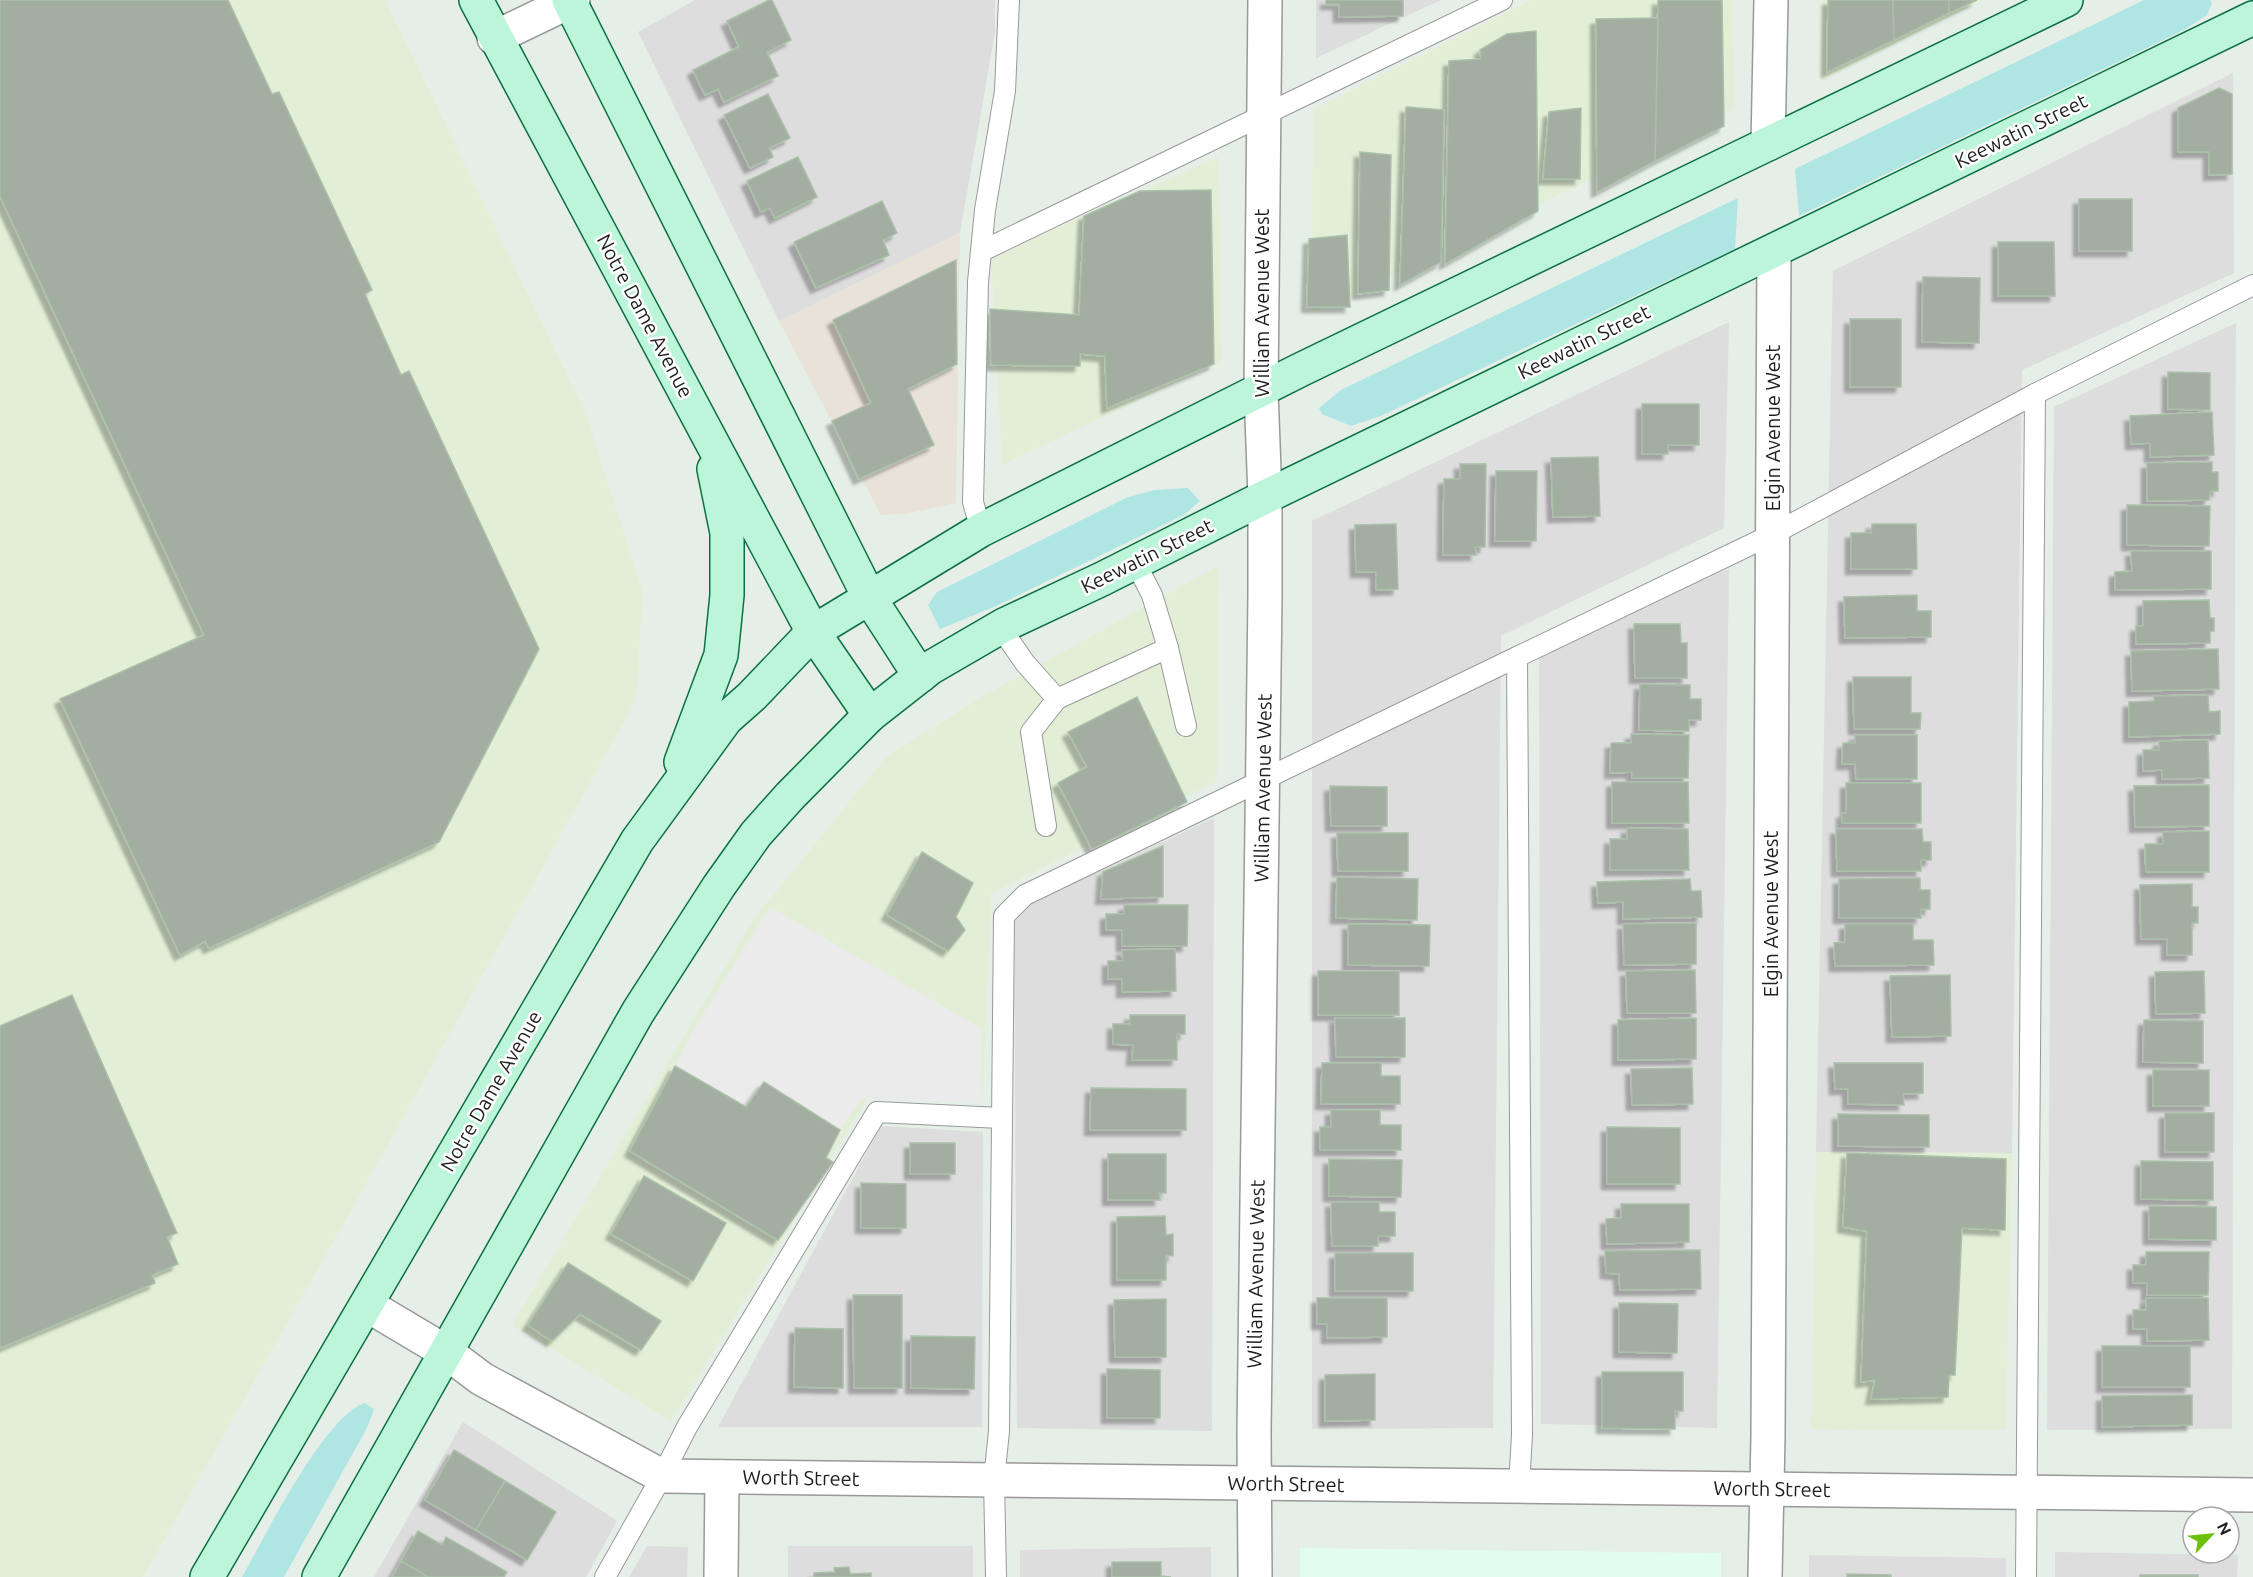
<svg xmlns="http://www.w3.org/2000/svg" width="2253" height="1577" font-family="Ubuntu,sans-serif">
<defs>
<filter id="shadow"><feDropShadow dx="-5.5" dy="5.5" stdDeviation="1.5" flood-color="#0004"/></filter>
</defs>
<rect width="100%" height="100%" fill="#e6efe7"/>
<g fill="#dcdddc">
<polygon points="695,0 995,0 995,32 960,233 779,321 638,32"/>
<polygon points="1316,0 1441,0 1316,58"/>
<polygon points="2233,73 2234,273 2022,370 2012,1153 1816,1152 1833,271"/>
<polygon points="1729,322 1724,528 1501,636 1493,1428 1312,1429 1312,521"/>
<polygon points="2236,323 2232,1429 2047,1430 2054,407"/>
<polygon points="1729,569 1717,1428 1541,1424 1539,649"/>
<polygon points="1214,818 1212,1431 1017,1428 1014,911"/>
<polygon points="881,1126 983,1132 982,1427 718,1427"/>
<polygon points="463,1422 617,1521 586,1577 374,1577"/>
<polygon points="647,1546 688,1547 687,1577 629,1577"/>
<rect x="788" y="1546" width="185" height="31"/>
<polygon points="1211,1547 1211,1577 1020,1577 1020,1550"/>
<polygon points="2055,1552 2238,1555 2237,1577 2055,1577"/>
<polygon points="1809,1555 2006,1558 2006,1577 1809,1577"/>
</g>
<g fill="#e2efd6">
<polygon points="0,0 385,0 586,414 643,593 636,700 357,1200 143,1577 0,1577"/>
<polygon points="1531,0 1732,0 1734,109 1312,315 1313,110"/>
<polygon points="1822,0 1984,0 1822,81"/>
<polygon points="1219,157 1221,361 1002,465 991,257"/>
<polygon points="1218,566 1217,781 991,893 983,1095 871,1093 671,1421 512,1325 753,920 886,757 985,695"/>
<polygon points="1816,1152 2012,1153 2006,1430 1811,1429"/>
</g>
<polygon fill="#e8e2d8" points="960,233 956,503 905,514 881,515 779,321"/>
<polygon fill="#e1fdee" points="1300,1548 1721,1553 1721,1577 1300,1577"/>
<g fill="#afe6e4">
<polygon points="2144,0 2210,0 2212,3 2207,15 2184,30 1799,216 1795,169"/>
<polygon points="1738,198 1735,249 1381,416 1351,426 1322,414 1319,408 1341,390"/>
<polygon points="1188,488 1200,501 1184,515 996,606 940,629 928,605 937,592 1126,498 1154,490"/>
<path d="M365 1403 374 1409 367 1428 284 1577H242C265 1537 324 1416 365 1403Z"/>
</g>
<polygon fill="#ebebeb" points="770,907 981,1028 981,1103 861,1099 840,1130 764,1082 746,1107 675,1066 695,1027"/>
<g fill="#a3ada1" stroke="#abc0a9" stroke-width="1.5" filter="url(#shadow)">
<polygon points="0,0 228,0 272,94 279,92 372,290 365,294 401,375 409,371 539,649 439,842 209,948 205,941 180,955 60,699 204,635 0,196"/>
<polygon points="769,0 772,0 791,40 767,52 778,76 724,102 718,89 705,95 693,70 739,47 727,21"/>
<polygon points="1326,0 1403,0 1403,16 1339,17 1339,4 1326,4"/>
<polygon points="1658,0 1722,0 1724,126 1655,161"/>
<polygon points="1828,0 1893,0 1894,40 1827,72"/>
<polygon points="1893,0 1949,0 1949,13 1894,40"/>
<polygon points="1949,0 1977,0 1949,13"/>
<polygon points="1658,18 1655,161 1597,192 1596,19"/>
<polygon points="1536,31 1538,211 1445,264 1449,61 1481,59 1480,50 1507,34"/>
<polygon points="2219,88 2232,94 2232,174 2209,175 2209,152 2178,152 2178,108"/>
<polygon points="768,94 790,138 769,148 773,157 750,168 724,115"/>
<polygon points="1406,107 1444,110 1441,262 1400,285"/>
<polygon points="1581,108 1580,179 1543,179 1549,112"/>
<polygon points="1360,152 1391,155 1389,290 1358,294"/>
<polygon points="798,157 817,197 775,218 770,208 761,212 747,181"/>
<polygon points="1211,190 1214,364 1107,408 1105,356 1080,354 1080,366 991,365 990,309 1079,315 1084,216 1140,191"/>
<rect x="2079" y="199" width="53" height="52"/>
<polygon points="882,201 897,233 883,240 889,255 816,288 794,242"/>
<polygon points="1347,235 1350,307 1307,307 1309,239"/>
<polygon points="1998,242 2054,242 2055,296 1998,296"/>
<polygon points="956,260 957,364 908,389 934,445 859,479 832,421 871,403 833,320"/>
<polygon points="1923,277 1980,278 1979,343 1922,342"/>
<rect x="1850" y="319" width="51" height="68"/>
<polygon points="2168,372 2210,373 2210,410 2168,409"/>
<polygon points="1642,404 1699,404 1699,445 1668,445 1668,454 1642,454"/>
<polygon points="2212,412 2214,455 2150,457 2150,443 2131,444 2130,416"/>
<polygon points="1598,457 1600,516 1553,517 1551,458"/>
<polygon points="2212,462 2212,472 2218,472 2218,491 2210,491 2209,500 2147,501 2147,463"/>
<polygon points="1460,464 1486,464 1485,547 1475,547 1476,555 1443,555 1444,479 1460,479"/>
<polygon points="1496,471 1537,471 1536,541 1495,541"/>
<polygon points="2127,505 2210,506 2209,546 2127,545"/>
<polygon points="1396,524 1398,589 1376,590 1376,572 1356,572 1355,525"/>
<polygon points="1872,524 1916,524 1917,569 1851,569 1851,533 1871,533"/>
<polygon points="2131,551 2211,551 2211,589 2115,590 2115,572 2132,571"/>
<polygon points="1917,595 1917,611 1931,611 1931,637 1845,638 1844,597"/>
<polygon points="2209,600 2210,618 2214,618 2214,631 2210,631 2210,643 2136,644 2136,626 2143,626 2143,601"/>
<polygon points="1634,624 1680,624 1681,643 1687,643 1687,678 1635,678"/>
<polygon points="2218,649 2219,689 2132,691 2131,651"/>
<polygon points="1853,677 1911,677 1911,713 1921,713 1920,729 1854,729"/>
<polygon points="1640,684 1690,685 1690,699 1701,699 1701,720 1689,720 1689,731 1639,730"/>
<polygon points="2208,695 2209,712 2220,711 2220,734 2129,737 2129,702 2154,701 2154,696"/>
<polygon points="1137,697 1187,802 1092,849 1058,783 1087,767 1068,732"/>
<polygon points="1631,734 1689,735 1688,778 1632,778 1632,772 1610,773 1611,743 1631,743"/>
<polygon points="1855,735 1917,735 1917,779 1856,779 1855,764 1842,764 1843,743 1855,743"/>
<polygon points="2208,740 2209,778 2162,779 2162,770 2143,771 2143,750 2159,750 2159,741"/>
<polygon points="1612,782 1688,782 1689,823 1612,823"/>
<polygon points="1846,783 1921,783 1921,823 1842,823 1842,813 1846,813"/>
<polygon points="2209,785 2209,826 2135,827 2134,786"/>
<polygon points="1330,786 1387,787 1387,826 1331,826"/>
<polygon points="1627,828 1688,829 1689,870 1610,870 1610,839 1627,839"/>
<polygon points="1836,829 1922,829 1923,842 1931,842 1931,860 1921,860 1921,871 1837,871"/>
<polygon points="2209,831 2209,872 2146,872 2145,844 2163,844 2163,832"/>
<polygon points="1337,833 1408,833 1408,871 1338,871"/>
<polygon points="1163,846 1163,897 1101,899 1103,872"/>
<polygon points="922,852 973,883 956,917 965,930 948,951 887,915"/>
<polygon points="1337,877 1418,879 1417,920 1336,918"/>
<polygon points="1920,878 1920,890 1930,890 1930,909 1921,909 1921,918 1839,918 1839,879"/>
<polygon points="1690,879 1691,891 1701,891 1702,917 1623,919 1623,902 1598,903 1597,882"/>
<polygon points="2192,884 2192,907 2198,907 2198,923 2192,923 2192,955 2167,955 2167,939 2141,939 2140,885"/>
<polygon points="1124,905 1188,905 1187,946 1122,946 1122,930 1106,930 1106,914 1124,914"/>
<polygon points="1696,923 1696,964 1624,965 1623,924"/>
<polygon points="1348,924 1430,925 1429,966 1348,965"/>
<polygon points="1845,924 1913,924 1913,940 1933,940 1934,965 1835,966 1834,943 1845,942"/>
<polygon points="1175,949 1176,991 1122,992 1122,979 1108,979 1108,961 1123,961 1122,950"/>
<polygon points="1695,970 1696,1013 1627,1013 1626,971"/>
<rect x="1318" y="971" width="81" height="44"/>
<polygon points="2204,971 2205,1013 2156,1014 2155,972"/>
<polygon points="1950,975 1951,1036 1892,1037 1890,976"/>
<polygon points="72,995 177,1233 167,1237 178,1264 152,1275 155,1283 0,1348 0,1026"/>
<polygon points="1130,1015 1185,1015 1185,1034 1177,1034 1177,1060 1132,1060 1133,1045 1113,1044 1113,1024 1130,1024"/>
<polygon points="1335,1018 1405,1018 1405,1057 1336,1057"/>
<polygon points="1696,1018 1696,1059 1618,1060 1618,1020"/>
<polygon points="2144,1020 2203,1021 2203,1063 2143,1062"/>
<polygon points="1322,1063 1381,1063 1381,1076 1400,1076 1400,1104 1321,1104"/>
<polygon points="1834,1063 1923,1063 1923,1093 1903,1094 1904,1105 1848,1104 1848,1089 1835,1089"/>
<polygon points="675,1066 746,1107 764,1082 840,1130 826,1158 833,1162 778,1240 630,1151"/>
<polygon points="1692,1068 1693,1104 1632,1105 1631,1069"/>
<rect x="2153" y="1070" width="56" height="36"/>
<polygon points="1091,1088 1186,1089 1186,1130 1090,1130"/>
<polygon points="1331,1110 1380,1110 1380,1125 1401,1125 1401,1150 1320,1150 1320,1127 1331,1127"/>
<rect x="2165" y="1113" width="49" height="39"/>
<polygon points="1838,1114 1929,1115 1929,1147 1838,1146"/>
<polygon points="1607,1127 1680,1128 1680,1184 1607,1184"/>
<rect x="910" y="1143" width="45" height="31"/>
<polygon points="1847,1153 2006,1159 2005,1230 1962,1228 1955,1375 1949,1375 1948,1397 1871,1399 1875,1380 1861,1382 1867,1231 1843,1227"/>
<polygon points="1108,1154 1166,1154 1166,1193 1159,1193 1160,1200 1108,1200"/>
<polygon points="1329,1159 1402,1160 1401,1197 1329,1196"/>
<polygon points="2141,1161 2213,1162 2213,1200 2141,1199"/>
<polygon points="644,1176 726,1223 693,1281 611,1234"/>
<polygon points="861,1183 906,1184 906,1228 861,1228"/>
<polygon points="1331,1202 1379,1202 1379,1212 1395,1212 1395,1236 1378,1236 1378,1246 1332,1246"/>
<polygon points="1621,1204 1689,1204 1689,1242 1607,1244 1606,1219 1621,1218"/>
<polygon points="2149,1206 2216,1207 2216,1240 2149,1239"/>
<polygon points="1165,1216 1166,1235 1173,1234 1173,1256 1166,1255 1166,1280 1117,1280 1117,1217"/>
<polygon points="1700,1250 1701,1289 1620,1290 1619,1274 1606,1273 1605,1251"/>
<polygon points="2146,1252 2209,1252 2208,1295 2147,1295 2147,1283 2133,1283 2133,1265 2146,1265"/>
<rect x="1335" y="1253" width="78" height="38"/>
<polygon points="568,1263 661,1321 641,1350 580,1314 552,1341 528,1325"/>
<polygon points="853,1295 902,1295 902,1388 854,1388"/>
<polygon points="1317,1298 1387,1298 1387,1337 1327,1338 1327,1324 1317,1324"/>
<polygon points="2146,1298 2208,1298 2209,1340 2147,1341 2147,1329 2133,1329 2133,1310 2146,1310"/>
<polygon points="1166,1299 1166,1357 1115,1357 1114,1300"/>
<polygon points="1619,1303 1678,1304 1677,1353 1619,1352"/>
<polygon points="795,1328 843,1329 843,1388 794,1387"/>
<polygon points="911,1336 975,1337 974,1389 911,1388"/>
<rect x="2102" y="1346" width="88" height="41"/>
<polygon points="1107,1369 1160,1370 1160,1418 1107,1418"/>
<polygon points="1602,1372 1683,1372 1683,1411 1675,1411 1675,1429 1602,1428"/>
<polygon points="1375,1374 1375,1420 1325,1421 1325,1375"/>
<polygon points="2192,1395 2192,1425 2102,1427 2102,1396"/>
<polygon points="454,1450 505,1481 476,1530 425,1500"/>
<polygon points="505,1481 556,1512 527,1560 476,1530"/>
<polygon points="418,1531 442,1545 446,1537 507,1572 504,1577 428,1577 401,1561"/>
<polygon points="401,1561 428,1577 392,1577"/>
<polygon points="1112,1562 1161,1562 1161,1576 1171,1577 1112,1577"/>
<polygon points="849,1567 850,1574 871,1573 871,1577 814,1577 814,1573 835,1572 834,1568"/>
<polygon points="1847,1574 1891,1575 1891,1577 1847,1577"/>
<rect x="2140" y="1575" width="58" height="2"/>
</g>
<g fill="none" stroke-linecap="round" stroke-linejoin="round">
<g stroke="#999" stroke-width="22">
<g id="service">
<polyline points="982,251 1502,0"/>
<polyline points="981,530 973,502 978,282 985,210 1005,91 1009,0"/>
<polyline points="1000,627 1025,663 1057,699 1168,648 1152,595 1135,562"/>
<polyline points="1168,648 1186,726"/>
<polyline points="1046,826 1031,732 1057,699"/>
<polyline points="1519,1486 1522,1435 1517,657 1773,534 2035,394 2253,285"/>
<polyline points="605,1577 662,1476 687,1427 877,1112 1001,1118"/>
<polyline points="996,1577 994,1480 999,1431 1004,916 1025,895 1517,657"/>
<polyline points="2026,1577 2035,394"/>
</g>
</g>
<g stroke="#999" stroke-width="36">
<g id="minor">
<polyline points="494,38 573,0"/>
<polyline points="1768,144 1771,0"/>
<polyline points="367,1305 446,1352 482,1379 662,1476 2253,1495"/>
<polyline points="721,1577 722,1477"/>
<polyline points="1255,1577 1254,1432 1265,595 1265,497 1261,391 1265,0"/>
<polyline points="1765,1577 1768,1436 1774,251"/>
</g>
</g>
<g stroke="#0c7045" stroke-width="36">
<g id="secondary">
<polyline points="476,0 813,632 870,715"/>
<polyline points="569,0 869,597 920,676"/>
<polyline points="681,762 721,655 727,595 727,533 714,469"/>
<polyline points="207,1577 637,841 726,719 752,696 813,632 981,530 1302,369 2066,0"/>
<polyline points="319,1577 638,1012 719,886 756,834 790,796 870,715 930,668 1004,625 1102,579 1265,497 2253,18"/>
</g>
</g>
<use href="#service" stroke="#fff" stroke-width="20"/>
<use href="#minor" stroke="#fff" stroke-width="33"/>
<use href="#secondary" stroke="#bdf5da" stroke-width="33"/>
</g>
<g text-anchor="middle" stroke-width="5" stroke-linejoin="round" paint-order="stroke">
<g font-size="20" fill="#1f1f1f" stroke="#fff">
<text transform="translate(2021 131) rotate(-26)" y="7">Keewatin Street</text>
<text transform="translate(1262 303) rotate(-90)" y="7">William Avenue West</text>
<text transform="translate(645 316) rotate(62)" y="7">Notre Dame Avenue</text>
<text transform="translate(1584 342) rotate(-26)" y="7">Keewatin Street</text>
<text transform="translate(1773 428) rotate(-90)" y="7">Elgin Avenue West</text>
<text transform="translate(1147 556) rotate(-26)" y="7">Keewatin Street</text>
<text transform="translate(1263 788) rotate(-89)" y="7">William Avenue West</text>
<text transform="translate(1771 914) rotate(-90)" y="7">Elgin Avenue West</text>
<text transform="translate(491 1091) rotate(-60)" y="7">Notre Dame Avenue</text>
<text transform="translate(1256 1274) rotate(-89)" y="7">William Avenue West</text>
<text transform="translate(801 1478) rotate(1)" y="7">Worth Street</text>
<text transform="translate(1286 1484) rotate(1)" y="7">Worth Street</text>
<text transform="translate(1772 1489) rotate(1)" y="7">Worth Street</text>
</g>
</g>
<g transform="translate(2211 1535) rotate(64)"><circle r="28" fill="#ffffff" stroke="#a5a5a5" stroke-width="1.5"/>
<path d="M0-4.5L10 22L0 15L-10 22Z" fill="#6cc10d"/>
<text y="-9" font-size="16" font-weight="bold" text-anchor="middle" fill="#1f1f1f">N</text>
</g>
</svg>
